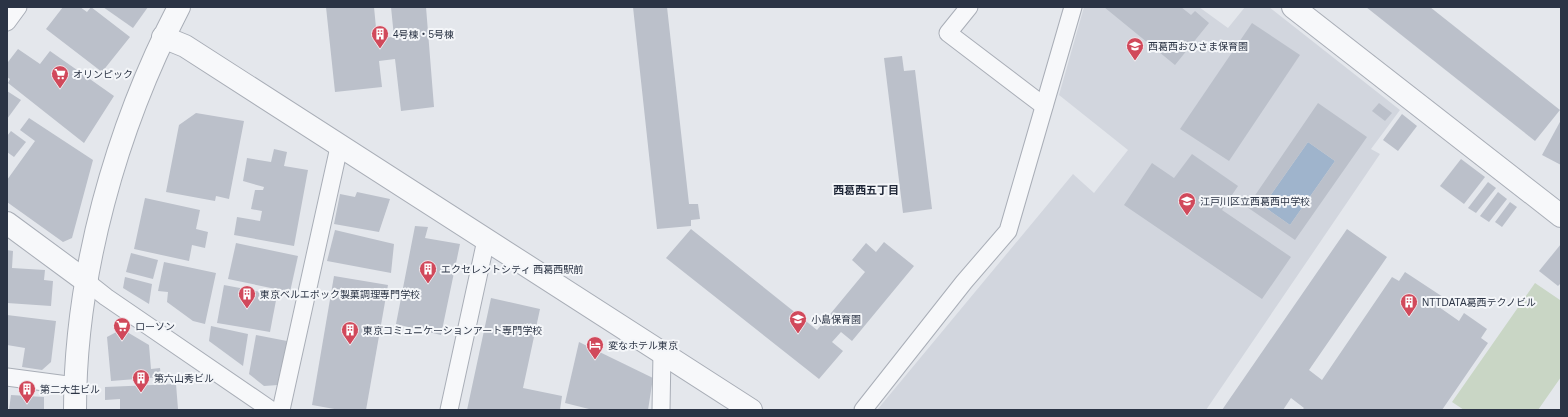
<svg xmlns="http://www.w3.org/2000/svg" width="1568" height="417" font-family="Helvetica,'Noto Sans JP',sans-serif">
<rect width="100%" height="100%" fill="#e4e7ec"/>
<polygon fill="#d2d6de" points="1084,7 1199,7 1228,28 1245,7 1269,7 1400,110 1371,149 1380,154 1206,410 877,410 1073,174 1094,193 1128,150 1059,95"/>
<polygon fill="#c9d6c5" points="1535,283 1560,300 1561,299 1561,377 1538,410 1464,410 1452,402"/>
<polygon fill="#9fb4cc" points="1308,142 1335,161 1290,225 1263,206"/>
<g fill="#bbc0ca" fill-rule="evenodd">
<polygon points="63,7 80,7 87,12 91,7 130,37 102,72 46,29"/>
<polygon points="103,7 148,7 133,28"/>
<polygon points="326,7 374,7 377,38 394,37 391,7 426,7 434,107 401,111 395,59 379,61 382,87 335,92"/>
<polygon points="633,7 667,7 689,204 698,204 700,219 691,220 691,226 657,229"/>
<polygon points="1104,7 1181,7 1191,15 1195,11 1209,23 1175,65"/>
<polygon points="1366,7 1430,7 1560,110 1535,141"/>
<polygon points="1252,23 1300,55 1229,161 1180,129"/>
<polygon points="18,49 40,64 50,51 114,96 84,143 8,83 10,79 7,77 7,61 8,62"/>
<polygon points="902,56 904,71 915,70 932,209 903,213 884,58"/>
<polygon points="7,91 21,100 7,119"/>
<path d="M1318 103 1367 137 1295 240 1247 207ZM1308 142 1335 161 1290 225 1263 206Z"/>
<polygon points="1379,103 1392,113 1385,121 1372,111"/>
<polygon points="196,113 244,121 229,199 216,196 215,201 166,192 179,125"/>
<polygon points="1402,114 1417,126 1398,151 1383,140"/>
<polygon points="29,118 93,160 72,238 63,242 7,202 7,180 35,141 20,130"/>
<polygon points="1561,120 1561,165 1542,155"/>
<polygon points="11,131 26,142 14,157 7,152 7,136"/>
<polygon points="274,149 287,152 284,166 308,170 294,246 234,235 237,217 260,221 262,211 251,209 255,190 263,190 264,187 243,181 247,158 271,162"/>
<polygon points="1192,154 1238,186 1222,210 1291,257 1262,299 1124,205 1152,163 1174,178"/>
<polygon points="1461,159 1485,177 1464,204 1440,186"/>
<polygon points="1488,182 1496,188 1476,213 1468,208"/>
<polygon points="357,192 390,199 379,232 334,224 340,194 355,197"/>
<polygon points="1498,192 1507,199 1489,222 1480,216"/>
<polygon points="145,198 200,210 196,229 208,232 205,248 192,245 189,261 134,249"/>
<polygon points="1510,202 1517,207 1502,227 1495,222"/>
<polygon points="415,226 428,227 425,238 460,244 441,335 396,324"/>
<polygon points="691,229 817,330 865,272 852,260 866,243 876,252 884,242 914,266 852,341 841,332 832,342 843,351 819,379 666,258"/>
<polygon points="1347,229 1387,257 1309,370 1322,380 1392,277 1399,281 1405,272 1446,299 1439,307 1459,321 1464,313 1487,329 1481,338 1488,343 1442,410 1302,410 1304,408 1291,398 1283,410 1222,410"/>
<polygon points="335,230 394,244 391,273 327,261"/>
<polygon points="236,243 298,256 290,292 228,279"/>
<polygon points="1561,244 1561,283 1558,286 1539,271"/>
<polygon points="7,250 13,251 12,268 45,270 44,280 53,281 51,306 7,303"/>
<polygon points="131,253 158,260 153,279 126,272"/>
<polygon points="164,262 216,273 205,324 193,321 167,302 168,292 158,291"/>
<polygon points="334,276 388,285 366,410 340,410 312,405"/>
<polygon points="125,277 152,284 149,304 123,288"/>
<polygon points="224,285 277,295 270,332 217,323"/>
<polygon points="491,298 540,309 523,388 562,396 560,410 467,410"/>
<polygon points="7,315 56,321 51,362 42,370 22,367 25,348 7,345"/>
<polygon points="211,326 248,334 243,366 209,341"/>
<polygon points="122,329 149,345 151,369 160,368 161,377 111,381 107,337"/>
<polygon points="256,335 287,341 278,385 264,386 249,374"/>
<polygon points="579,342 653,378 648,410 593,410 565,403"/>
<polygon points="176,384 178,409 120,410 120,399 105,400 105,387"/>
<polygon points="11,395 44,397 44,410 9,410"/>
</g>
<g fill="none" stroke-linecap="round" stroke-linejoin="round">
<g stroke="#a9aeb7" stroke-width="19">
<g id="minor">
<polyline points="969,7 948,33 1044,106"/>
<polyline points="7,22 18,7"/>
<polyline points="87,282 106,297 271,410"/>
<polyline points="7,377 75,386"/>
<polyline points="281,410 339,147"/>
<polyline points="449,410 486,240"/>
<polyline points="661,410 662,353"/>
<polyline points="863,410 964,282 1008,231 1073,7"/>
</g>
</g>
<g stroke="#a9aeb7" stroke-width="24">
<g id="tertiary">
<polyline points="1293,7 1561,216"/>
<polyline points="163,37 185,46 751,410"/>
<polyline points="7,223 87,282"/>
<path d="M75 410C75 274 116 128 179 7"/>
</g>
</g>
<use href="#minor" stroke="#f7f8fa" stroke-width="17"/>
<use href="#tertiary" stroke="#f7f8fa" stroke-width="22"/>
</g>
<defs>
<g id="building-pin" transform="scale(0.9)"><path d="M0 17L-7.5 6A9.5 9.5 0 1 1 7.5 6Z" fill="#d1495b" stroke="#f4f6f9"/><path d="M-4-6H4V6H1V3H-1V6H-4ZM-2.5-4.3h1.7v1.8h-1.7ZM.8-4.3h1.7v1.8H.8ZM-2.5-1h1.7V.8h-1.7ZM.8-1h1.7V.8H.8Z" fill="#fff"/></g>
<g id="school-pin" transform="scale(0.9)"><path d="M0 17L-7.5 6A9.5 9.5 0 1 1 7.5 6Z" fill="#d1495b" stroke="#f4f6f9"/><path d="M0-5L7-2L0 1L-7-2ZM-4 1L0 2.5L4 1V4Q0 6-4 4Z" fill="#fff"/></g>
<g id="supermarket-pin" transform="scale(0.9)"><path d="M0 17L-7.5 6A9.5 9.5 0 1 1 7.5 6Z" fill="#d1495b" stroke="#f4f6f9"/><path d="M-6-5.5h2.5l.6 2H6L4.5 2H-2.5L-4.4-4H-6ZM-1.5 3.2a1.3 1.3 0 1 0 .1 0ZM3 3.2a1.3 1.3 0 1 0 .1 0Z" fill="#fff"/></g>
<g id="hotel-pin" transform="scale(0.9)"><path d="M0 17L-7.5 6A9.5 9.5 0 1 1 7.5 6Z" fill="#d1495b" stroke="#f4f6f9"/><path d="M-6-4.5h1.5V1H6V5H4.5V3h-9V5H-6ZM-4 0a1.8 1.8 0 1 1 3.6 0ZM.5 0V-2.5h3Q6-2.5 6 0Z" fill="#fff"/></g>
</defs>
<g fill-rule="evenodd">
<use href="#building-pin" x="380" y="34"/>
<use href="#school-pin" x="1135" y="46"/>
<use href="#supermarket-pin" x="60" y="74"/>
<use href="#school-pin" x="1187" y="201"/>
<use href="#building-pin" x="428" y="269"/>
<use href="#building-pin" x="247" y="294"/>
<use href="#building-pin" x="1409" y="302"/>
<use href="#school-pin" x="798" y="319"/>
<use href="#supermarket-pin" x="122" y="326"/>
<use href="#building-pin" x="350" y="330"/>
<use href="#hotel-pin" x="595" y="345"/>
<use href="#building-pin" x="141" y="378"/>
<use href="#building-pin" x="27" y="389"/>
</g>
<g text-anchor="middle" stroke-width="4" stroke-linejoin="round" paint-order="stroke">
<g font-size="10" fill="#2b3445" stroke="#f4f6f9" text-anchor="start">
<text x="393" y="38">4号棟・5号棟</text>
<text x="1148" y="50">西葛西おひさま保育園</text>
<text x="73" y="78">オリンピック</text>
<text x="1200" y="205">江戸川区立西葛西中学校</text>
<text x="441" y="273">エクセレントシティ 西葛西駅前</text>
<text x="260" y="298">東京ベルエポック製菓調理専門学校</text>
<text x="1422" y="306">NTTDATA葛西テクノビル</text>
<text x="811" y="323">小島保育園</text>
<text x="135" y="330">ローソン</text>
<text x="363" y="334">東京コミュニケーションアート専門学校</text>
<text x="608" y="349">変なホテル東京</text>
<text x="154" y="382">第六山秀ビル</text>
<text x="40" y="393">第二大生ビル</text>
</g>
<g font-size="11" font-weight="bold" fill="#1d2536" stroke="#f4f6f9">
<text x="866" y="194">西葛西五丁目</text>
</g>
</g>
<rect width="1568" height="417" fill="none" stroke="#2b3445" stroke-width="16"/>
</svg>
